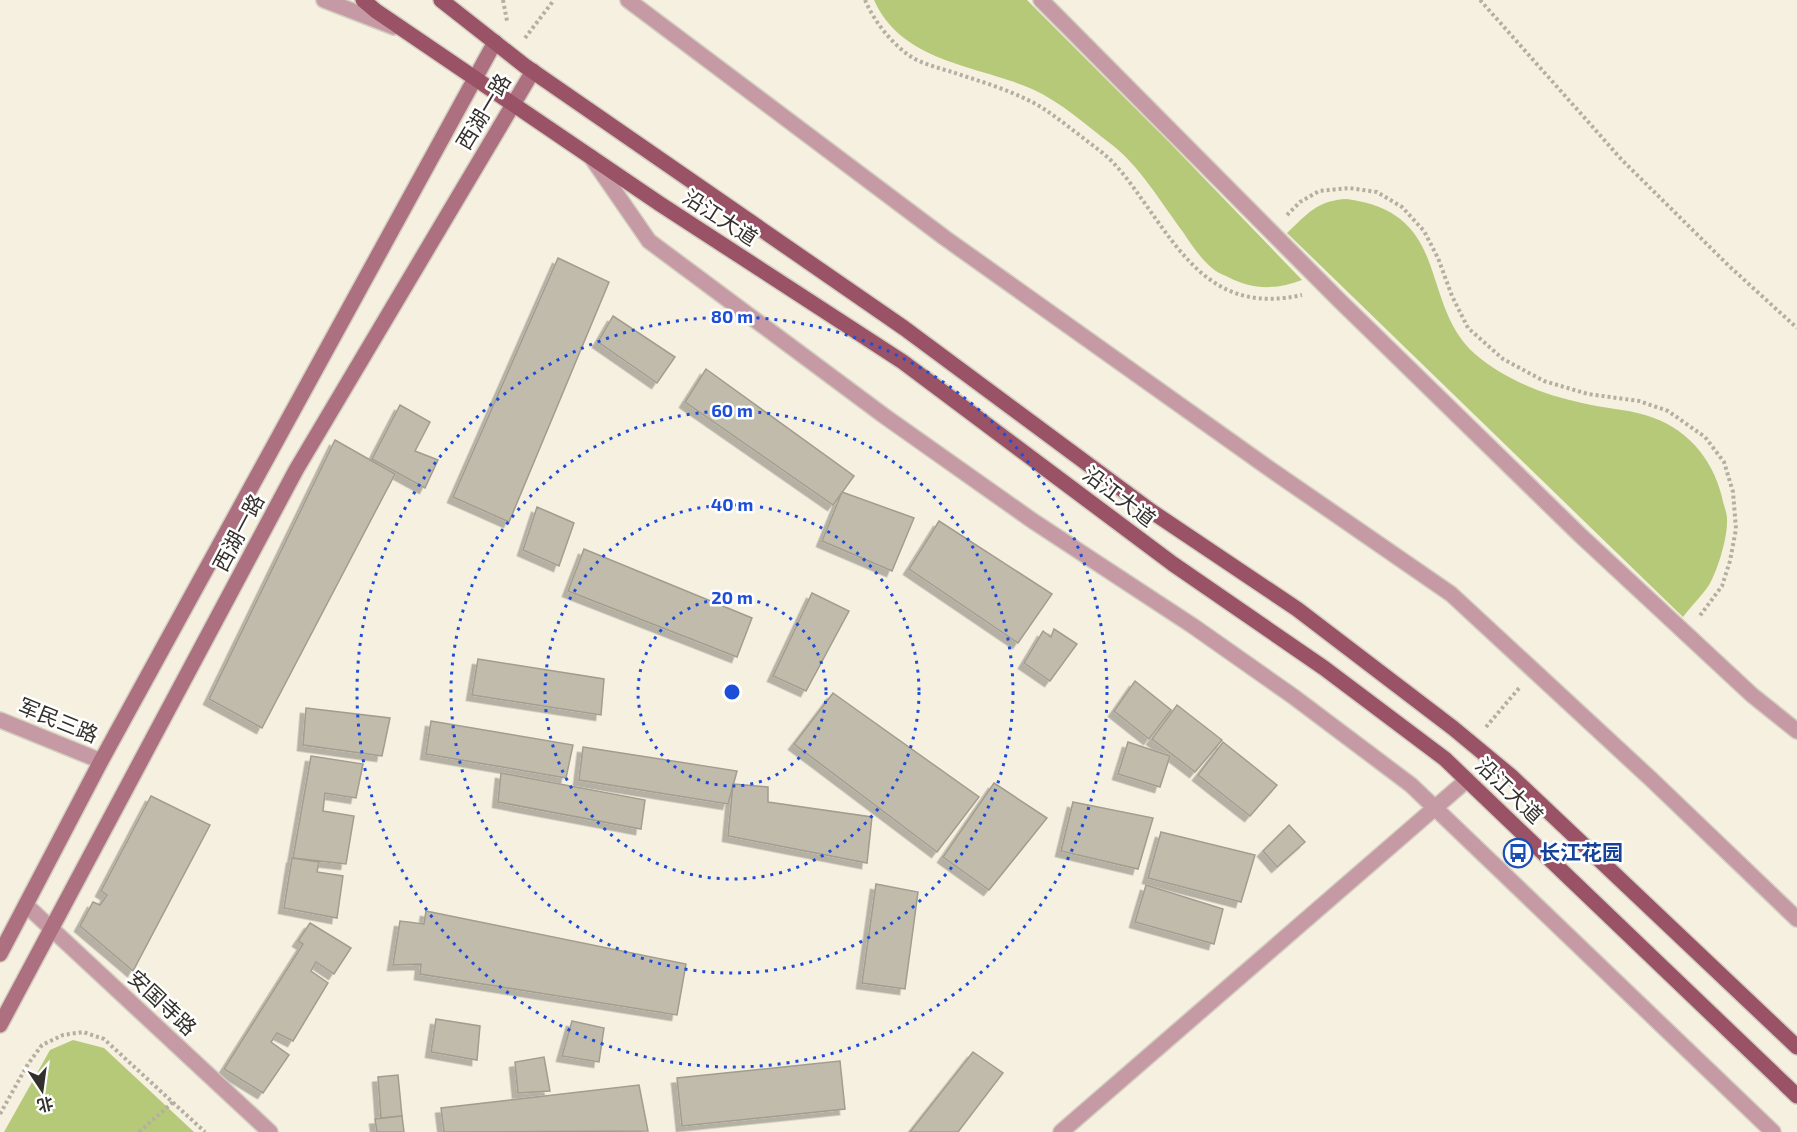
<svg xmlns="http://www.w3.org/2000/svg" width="1797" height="1132" font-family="'Exo 2','Noto Sans SC',sans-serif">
<defs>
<filter id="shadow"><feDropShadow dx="-5.5" dy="5.5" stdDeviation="0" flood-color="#0004"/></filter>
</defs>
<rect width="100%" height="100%" fill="#f6f0e0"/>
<g fill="#b5c978">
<path d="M874 0H1027L1170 143 1302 280C1276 290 1253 290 1228 277 1222 274 1216 272 1212 268 1200 258 1191 244 1183 232 1162 204 1139 165 1111 144 1086 125 1061 102 1032 89 978 65 902 63 874 0Z"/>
<path d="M1347 199C1453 213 1418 303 1475 354 1505 380 1545 395 1582 403 1603 408 1625 409 1645 415 1686 427 1712 457 1722 497 1723 504 1727 512 1727 519 1728 536 1718 570 1709 585 1702 596 1691 606 1683 617L1287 233C1307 214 1318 200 1347 199Z"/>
<polygon points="73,1040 104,1048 194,1132 4,1132 50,1050"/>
</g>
<g fill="#c1bbac" stroke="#a39d8f" stroke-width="1.5" filter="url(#shadow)">
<polygon points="558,258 609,282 509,522 453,497"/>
<polygon points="613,316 675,357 657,383 598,342"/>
<polygon points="706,369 854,476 833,505 685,402"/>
<polygon points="400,405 430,422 415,451 438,460 425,488 372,459"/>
<polygon points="335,440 395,474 262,728 209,699"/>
<polygon points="842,492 914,518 892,571 822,541"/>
<polygon points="537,507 574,523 559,566 523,550"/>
<polygon points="939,521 1052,594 1018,643 909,569"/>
<polygon points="584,549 752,618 737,657 568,591"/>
<polygon points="812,593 849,611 806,691 773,676"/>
<polygon points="1054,629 1077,644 1050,681 1024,663 1043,631 1051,637"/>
<polygon points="478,659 604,679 601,715 472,695"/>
<polygon points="1135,681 1171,710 1149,739 1114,711"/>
<polygon points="833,693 979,797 937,852 794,744"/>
<polygon points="1177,705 1222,740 1195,772 1152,739"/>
<polygon points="306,708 390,718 382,756 303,745"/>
<polygon points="431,721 573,745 566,778 426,754"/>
<polygon points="1128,742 1170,756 1160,787 1118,774"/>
<polygon points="1223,742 1277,785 1250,816 1198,775"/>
<polygon points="583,747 737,771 728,804 579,780"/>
<polygon points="311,756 363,764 356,798 325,793 323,811 354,816 346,864 293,858"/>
<polygon points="501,773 645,800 641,829 498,802"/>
<polygon points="994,783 1047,818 989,890 943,857"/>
<polygon points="733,784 768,787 768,802 872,817 867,863 728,836"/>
<polygon points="151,796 210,825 133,971 80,926 93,902 100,905 107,895 101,891"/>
<polygon points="1073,802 1153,818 1138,869 1061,851"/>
<polygon points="1289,825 1305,842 1277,867 1263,851"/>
<polygon points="1161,832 1255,855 1241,902 1148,878"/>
<polygon points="292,858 319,862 317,872 343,876 337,918 284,908"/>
<polygon points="876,884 918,892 905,989 862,983"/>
<polygon points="1146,885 1223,909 1214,944 1135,922"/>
<polygon points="426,911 686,964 677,1015 420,974 421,964 393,965 400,921 424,924"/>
<polygon points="310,923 351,948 334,974 316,962 311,971 328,983 293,1041 277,1033 271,1042 289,1055 263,1093 224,1069 303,944 298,941"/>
<polygon points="436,1019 480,1026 477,1060 431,1052"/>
<polygon points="572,1021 604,1028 599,1062 562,1056"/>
<polygon points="973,1052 1003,1073 958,1132 910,1132"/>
<polygon points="544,1057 550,1091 518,1093 515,1062"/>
<polygon points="840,1061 845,1109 682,1126 677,1078"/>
<polygon points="398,1075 402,1116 381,1118 378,1077"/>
<polygon points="639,1085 648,1131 444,1132 441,1108"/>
<polygon points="402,1116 404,1132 377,1132 375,1119"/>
</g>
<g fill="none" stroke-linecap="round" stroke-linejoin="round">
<g stroke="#d3cec0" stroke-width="18">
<g id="service">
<polyline points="1041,0 1339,300 1580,535 1752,695 1797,731"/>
<polyline points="0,720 101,761"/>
<polyline points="1061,1132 1467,780"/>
</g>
</g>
<g stroke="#d3cec0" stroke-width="18">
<polyline id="minor" points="26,905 270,1132"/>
</g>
<g stroke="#d3cec0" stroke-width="18">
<g id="tertiary">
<polyline points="324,0 394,27"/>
<polyline points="628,0 945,238 1267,467 1451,594 1652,780 1797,919"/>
<polyline points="591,157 649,241 883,415 1033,521 1193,626 1294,697 1411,785 1773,1132"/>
</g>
</g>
<g stroke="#d3cec0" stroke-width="18">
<g id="secondary">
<polyline points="0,954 101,761 495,42"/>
<polyline points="0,1025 296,470 533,71"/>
</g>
</g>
<g stroke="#d3cec0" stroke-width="18">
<g id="primary">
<polyline points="363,0 376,11 660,204 903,362 1173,564 1324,668 1445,759 1797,1096"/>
<polyline points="441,0 525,66 904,328 1151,511 1297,609 1453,728 1511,776 1797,1047"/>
</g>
</g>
<g stroke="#b4afa2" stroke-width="4" stroke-dasharray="3 3" stroke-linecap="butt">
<polyline points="503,0 507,21"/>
<path d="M865 0C874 21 891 43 910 56 922 64 939 68 952 72 982 82 1014 91 1041 107 1061 120 1080 136 1099 150 1116 163 1129 181 1141 198 1184 258 1216 314 1302 295"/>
<polyline points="1480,0 1622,160 1729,266 1797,328"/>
<polyline points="525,38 554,0"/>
<polyline points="1287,215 1300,202 1319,191 1349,188 1377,192 1402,207 1424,231 1438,258 1452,296 1468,328 1503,359 1544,381 1588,394 1639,401 1668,411 1705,437 1724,462 1733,492 1736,529 1730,561 1722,586 1699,617"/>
<polyline points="1486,727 1520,687"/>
<polyline points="0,1114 28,1064 42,1045 63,1035 83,1032 104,1039 205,1132"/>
<polyline points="139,1132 173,1102"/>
</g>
<use href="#service" stroke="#c59aa4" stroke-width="15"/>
<use href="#minor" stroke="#c59aa4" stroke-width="15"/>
<use href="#tertiary" stroke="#c59aa4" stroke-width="15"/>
<use href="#secondary" stroke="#ad7080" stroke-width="15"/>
<use href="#primary" stroke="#9a5266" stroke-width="15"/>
</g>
<g fill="none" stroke="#1d4ed8" stroke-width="3" stroke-dasharray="3 6">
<circle cx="732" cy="692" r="94"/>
<circle cx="732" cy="692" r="187"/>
<circle cx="732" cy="692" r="281"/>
<circle cx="732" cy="692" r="375"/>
</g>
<defs>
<g id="bus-ring" transform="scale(1.5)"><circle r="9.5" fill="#fff" stroke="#1a4fb4" stroke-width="1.5"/><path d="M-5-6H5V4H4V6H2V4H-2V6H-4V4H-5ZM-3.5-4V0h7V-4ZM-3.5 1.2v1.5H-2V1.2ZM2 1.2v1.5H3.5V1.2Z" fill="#1a4fb4"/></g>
</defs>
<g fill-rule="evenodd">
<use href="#bus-ring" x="1518" y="853"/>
</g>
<g text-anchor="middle" stroke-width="5" stroke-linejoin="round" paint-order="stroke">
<g font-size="21" fill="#34312c" stroke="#fff">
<text transform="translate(484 112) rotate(-59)" y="7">西湖一路</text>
<text transform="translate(720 218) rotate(33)" y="7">沿江大道</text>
<text transform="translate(1119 497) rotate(37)" y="7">沿江大道</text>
<text transform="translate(239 533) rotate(-62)" y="7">西湖一路</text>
<text transform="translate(58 721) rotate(22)" y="7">军民三路</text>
<text transform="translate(1509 791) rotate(44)" y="7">沿江大道</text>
<text transform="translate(162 1003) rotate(43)" y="7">安国寺路</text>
</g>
<g font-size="21" font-weight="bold" fill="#164399" stroke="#fff" text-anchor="start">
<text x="1539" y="860">长江花园</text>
</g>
</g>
<circle cx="732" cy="692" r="9" fill="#1d4ed8" stroke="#fff" stroke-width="3"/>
<g font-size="18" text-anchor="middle" font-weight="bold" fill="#1d4ed8" stroke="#fff" stroke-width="5" stroke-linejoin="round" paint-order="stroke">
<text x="732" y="323">80 m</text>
<text x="732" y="417">60 m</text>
<text x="732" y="511">40 m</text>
<text x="732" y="604">20 m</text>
</g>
<g transform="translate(42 1090) rotate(167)" stroke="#ffffff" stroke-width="4.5" paint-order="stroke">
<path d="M0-4.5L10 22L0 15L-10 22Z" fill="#34312c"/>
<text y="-9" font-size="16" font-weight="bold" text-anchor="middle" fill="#34312c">北</text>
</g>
</svg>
